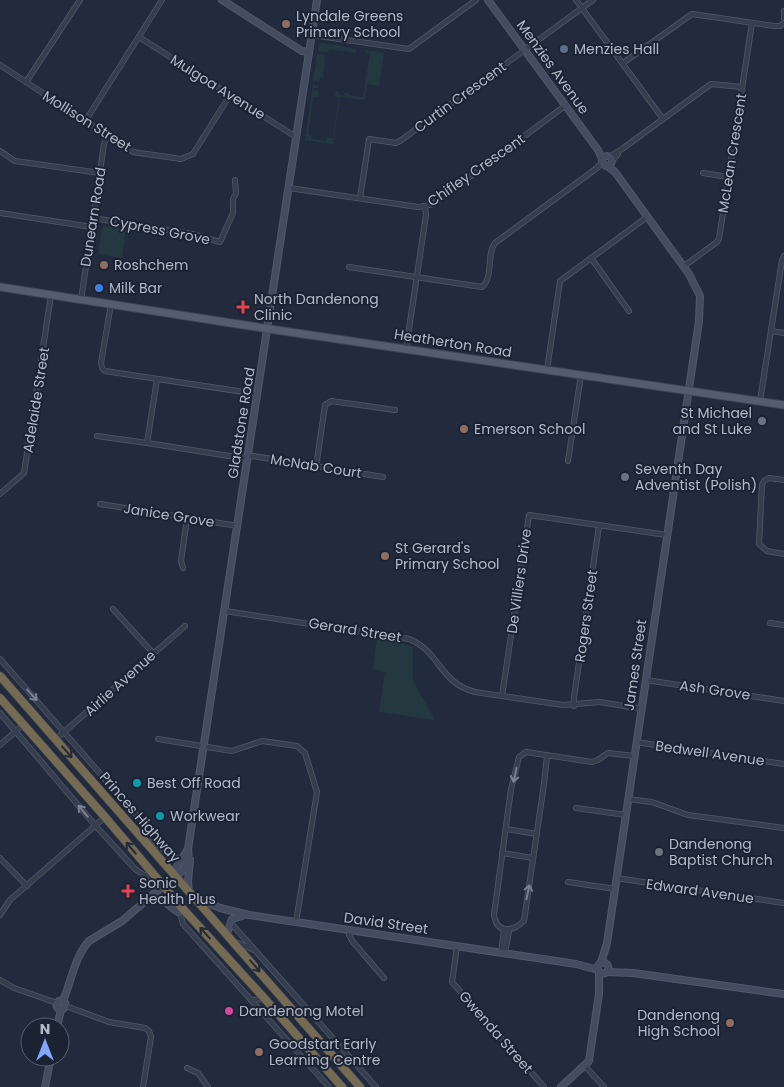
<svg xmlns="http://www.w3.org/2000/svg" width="784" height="1087" font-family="Poppins,sans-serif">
<rect width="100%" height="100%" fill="#222b3e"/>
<g fill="#24393f">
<polygon points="322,43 356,49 356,53 330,49 327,52 318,51 319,45"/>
<polygon points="364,50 384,53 379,86 367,84 365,100 340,97 333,144 305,140 313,85 318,86 318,88 314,88 314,90 319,91 318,97 313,97 308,135 312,136 311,139 326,141 327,138 333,138 339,98 335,97 336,91 339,92 339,95 344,96 344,93 349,93 349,95 363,97 370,54 366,53"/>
<polygon points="317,54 325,55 323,77 320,77 319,82 313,81"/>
<polygon points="105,226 126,229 122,258 98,254 102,228"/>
<polygon points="377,639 401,643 413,647 413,681 435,720 379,712 385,672 373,669"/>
</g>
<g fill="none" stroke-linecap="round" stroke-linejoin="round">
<g stroke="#515969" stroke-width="6">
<g id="street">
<polyline points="576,0 663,119"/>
<polyline points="784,11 784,18"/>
<polyline points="312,35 409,49 476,0"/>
<polyline points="139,37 296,137"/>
<polyline points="623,63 692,14 774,26 780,26 784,23"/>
<polyline points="0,65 133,152 181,159 193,154 230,95"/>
<polyline points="26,82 80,0"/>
<polyline points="86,120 162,0"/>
<polyline points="0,151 15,161 100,173"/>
<polyline points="609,157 622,149 711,84 742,87"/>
<polyline points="612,161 618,154"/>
<polyline points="703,173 728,177"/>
<polyline points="289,188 418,207 425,206 433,204 566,105"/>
<polyline points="360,198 369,139 396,143 400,141 593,0"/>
<polyline points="0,213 92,227"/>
<polyline points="93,218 192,234 220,242 233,213 233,199 236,193 235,180"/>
<polyline points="591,258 629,311"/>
<polyline points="684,266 717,242 719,239 752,23"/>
<path d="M349 267 482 287C494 277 486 254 495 243L597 168 602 162"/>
<polyline points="81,300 104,144 108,136"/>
<polyline points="111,304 101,363 102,368 105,371 257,394"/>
<polyline points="771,331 784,333"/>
<polyline points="406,349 426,215 425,206"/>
<polyline points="547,370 560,281 647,217"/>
<polyline points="157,379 147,443 242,458 253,456 383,477"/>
<polyline points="760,401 782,260 784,256"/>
<polyline points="97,436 147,443"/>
<polyline points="568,461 581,375"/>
<polyline points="316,467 325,405 331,401 395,410"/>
<polyline points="784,480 769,478 764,481 762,485 759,544 767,551 784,554"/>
<polyline points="0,494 24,473 51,295"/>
<polyline points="100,504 238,526"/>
<polyline points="183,568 181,561 187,518"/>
<polyline points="113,609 153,653"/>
<path d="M225 611 409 639C441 652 438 682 475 692L563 705 600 702 642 709"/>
<polyline points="770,623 784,625"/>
<polyline points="0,659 146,826 149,833 146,842"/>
<polyline points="646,680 784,701"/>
<polyline points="502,696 529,515 667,535"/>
<polyline points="574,706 574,697 599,526"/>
<polyline points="0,713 95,825 135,869 144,875 156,878"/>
<polyline points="56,739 185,626"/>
<polyline points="158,739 232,751 262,741 297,746 305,753 317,792 296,922"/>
<polyline points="636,742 784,764"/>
<polyline points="0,745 24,724"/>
<path d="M547 756 544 784 524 921C513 931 497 935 494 915L511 789 519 757 526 752 592 762 598 760 608 753 634 756"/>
<polyline points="628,799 652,802 688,815 784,828"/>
<polyline points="576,808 626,815"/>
<polyline points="506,829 537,834"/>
<polyline points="502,853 533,858"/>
<polyline points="0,858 27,886"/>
<polyline points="616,878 784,903"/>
<polyline points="568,882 615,889"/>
<polyline points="180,913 183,924 329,1087"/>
<polyline points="0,915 10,900 105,817"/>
<polyline points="230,922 376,1087"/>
<polyline points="350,930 349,935 353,942 384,978"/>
<polyline points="236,942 254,950"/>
<polyline points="457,946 452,982 544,1087"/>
<polyline points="501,953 504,930"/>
<polyline points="505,953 509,931"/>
<polyline points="0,980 14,988 57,1003"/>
<polyline points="251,1000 265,999"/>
<polyline points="66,1006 109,1022 145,1028 149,1031 151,1037 143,1087"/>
<polyline points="585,1066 604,1087"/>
<polyline points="187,1068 198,1073 208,1087"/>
</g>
</g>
<g stroke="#515969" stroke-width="8">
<g id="secondary">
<polyline points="222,0 302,51 309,52"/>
<polyline points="488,0 598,150 602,159"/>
<circle cx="607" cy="161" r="5"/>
<path d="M146 842C168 842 164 858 182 860"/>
<polyline points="173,873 188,849"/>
<path d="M176 877C186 869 190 861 188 849L317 0"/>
<polyline points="189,892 188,881 190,860"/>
<path d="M154 894C163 898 169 907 180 913L184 910"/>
<polyline points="196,898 220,908 249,915 576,964 598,970"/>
<polyline points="227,934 232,919 242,916"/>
<circle cx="603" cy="968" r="5.5"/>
<polyline points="601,963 607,943 615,889 699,321 700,296 689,274 615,172 607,166"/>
<polyline points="607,972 633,973 784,994"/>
<circle cx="61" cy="1005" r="4.5"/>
<path d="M63 1001C71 982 75 956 89 941L122 921 163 886"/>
<polyline points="57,1027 61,1010"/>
<polyline points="45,1087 51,1057"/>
<polyline points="561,1087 589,1061 599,994 599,972"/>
</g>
</g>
<g stroke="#3f4757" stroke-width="9">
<polyline id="primary" points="0,287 276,330 784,405"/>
</g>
<g stroke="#3e4656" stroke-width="9">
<g id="highway">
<polyline points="0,676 360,1087"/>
<polyline points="0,698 105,817 184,910 265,999 342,1087"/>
</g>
</g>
<use href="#street" stroke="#363e4e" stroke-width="4.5"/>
<use href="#secondary" stroke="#444c61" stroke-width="6"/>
<use href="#primary" stroke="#545c6e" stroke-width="7"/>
<use href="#highway" stroke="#756a52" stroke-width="8"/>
</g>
<defs><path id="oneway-shaft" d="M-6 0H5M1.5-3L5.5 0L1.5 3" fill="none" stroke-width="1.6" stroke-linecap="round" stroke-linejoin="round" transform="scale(1.25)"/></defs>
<g stroke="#7a8292">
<use href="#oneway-shaft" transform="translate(32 695) rotate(48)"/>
<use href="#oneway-shaft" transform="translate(515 775) rotate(102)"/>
<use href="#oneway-shaft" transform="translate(83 811) rotate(-130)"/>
<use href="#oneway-shaft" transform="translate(528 892) rotate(-78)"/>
</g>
<g stroke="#242a36">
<use href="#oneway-shaft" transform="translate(67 752) rotate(49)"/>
<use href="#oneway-shaft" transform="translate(131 848) rotate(-130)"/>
<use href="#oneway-shaft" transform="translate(205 933) rotate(-132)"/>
<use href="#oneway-shaft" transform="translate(255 966) rotate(49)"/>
</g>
<g fill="#8d6e63" stroke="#1b2333" stroke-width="2">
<circle cx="286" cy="24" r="5"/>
<circle cx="104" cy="265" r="5"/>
<circle cx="464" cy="429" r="5"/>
<circle cx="385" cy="556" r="5"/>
<circle cx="730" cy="1023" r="5"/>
<circle cx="259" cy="1052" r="5"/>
</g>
<circle fill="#5c6f8a" stroke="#1b2333" stroke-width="2" cx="564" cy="49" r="5"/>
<circle fill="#3f7fe0" stroke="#1b2333" stroke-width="2" cx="99" cy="288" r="5"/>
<g fill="#e0444e" stroke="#1b2333" stroke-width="2">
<path d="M240.5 299.5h5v5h5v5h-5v5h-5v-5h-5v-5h5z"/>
<path d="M125.5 883.5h5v5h5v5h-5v5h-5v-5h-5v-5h5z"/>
</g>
<g fill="#6b7280" stroke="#1b2333" stroke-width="2">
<circle cx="762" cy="421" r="5"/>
<circle cx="625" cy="477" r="5"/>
<circle cx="659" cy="852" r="5"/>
</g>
<g fill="#0f9aa8" stroke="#1b2333" stroke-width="2">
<circle cx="137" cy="783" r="5"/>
<circle cx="160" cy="816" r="5"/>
</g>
<circle fill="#d1479c" stroke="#1b2333" stroke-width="2" cx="229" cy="1011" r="5"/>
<g text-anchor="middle" stroke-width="4" stroke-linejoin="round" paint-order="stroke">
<g font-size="14" fill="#b2b9c9" stroke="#1b2333" text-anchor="start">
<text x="296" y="21">Lyndale Greens<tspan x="296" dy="16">Primary School</tspan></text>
<text x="574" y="54">Menzies Hall</text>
<text x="114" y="270">Roshchem</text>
<text x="109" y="293">Milk Bar</text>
<text x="254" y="304">North Dandenong<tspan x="254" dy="16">Clinic</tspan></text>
<text x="752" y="418" text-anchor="end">St Michael<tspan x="752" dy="16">and St Luke</tspan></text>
<text x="474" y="434">Emerson School</text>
<text x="635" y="474">Seventh Day<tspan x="635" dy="16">Adventist (Polish)</tspan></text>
<text x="395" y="553">St Gerard's<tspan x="395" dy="16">Primary School</tspan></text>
<text x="147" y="788">Best Off Road</text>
<text x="170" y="821">Workwear</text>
<text x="669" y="849">Dandenong<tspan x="669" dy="16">Baptist Church</tspan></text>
<text x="139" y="888">Sonic<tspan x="139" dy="16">Health Plus</tspan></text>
<text x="239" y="1016">Dandenong Motel</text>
<text x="720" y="1020" text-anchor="end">Dandenong<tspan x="720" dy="16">High School</tspan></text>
<text x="269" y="1049">Goodstart Early<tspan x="269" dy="16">Learning Centre</tspan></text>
</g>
<g font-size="14" fill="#b2b9c9" stroke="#1b2333">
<text transform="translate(553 67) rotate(54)" y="5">Menzies Avenue</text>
<text transform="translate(218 87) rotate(32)" y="5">Mulgoa Avenue</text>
<text transform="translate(460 97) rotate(-36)" y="5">Curtin Crescent</text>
<text transform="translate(87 121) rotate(32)" y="5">Mollison Street</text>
<text transform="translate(732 153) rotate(-81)" y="5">McLean Crescent</text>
<text transform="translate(476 170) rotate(-35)" y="5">Chifley Crescent</text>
<text transform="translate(93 217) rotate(-81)" y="5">Dunearn Road</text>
<text transform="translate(160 230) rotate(11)" y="5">Cypress Grove</text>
<text transform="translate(453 343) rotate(9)" y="5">Heatherton Road</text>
<text transform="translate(36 400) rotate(-81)" y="5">Adelaide Street</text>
<text transform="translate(241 423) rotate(-81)" y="5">Gladstone Road</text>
<text transform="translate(316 466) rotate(9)" y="5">McNab Court</text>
<text transform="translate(169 515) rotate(9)" y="5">Janice Grove</text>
<text transform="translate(519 581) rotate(-82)" y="5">De Villiers Drive</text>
<text transform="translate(586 616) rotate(-82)" y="5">Rogers Street</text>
<text transform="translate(355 630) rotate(9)" y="5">Gerard Street</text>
<text transform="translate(635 665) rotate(-82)" y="5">James Street</text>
<text transform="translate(120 683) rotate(-42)" y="5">Airlie Avenue</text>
<text transform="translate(715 690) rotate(8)" y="5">Ash Grove</text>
<text transform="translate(710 753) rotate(8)" y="5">Bedwell Avenue</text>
<text transform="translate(140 817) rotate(49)" y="5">Princes Highway</text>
<text transform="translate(700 891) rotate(8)" y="5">Edward Avenue</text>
<text transform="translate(386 923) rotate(8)" y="5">David Street</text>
<text transform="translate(496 1032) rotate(49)" y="5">Gwenda Street</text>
</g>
</g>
<g transform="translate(45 1042)"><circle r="24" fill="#1b2333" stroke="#575f6f"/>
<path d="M0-4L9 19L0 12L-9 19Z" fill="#82a6fe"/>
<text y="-8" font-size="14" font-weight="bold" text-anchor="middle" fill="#b2b9c9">N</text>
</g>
</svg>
